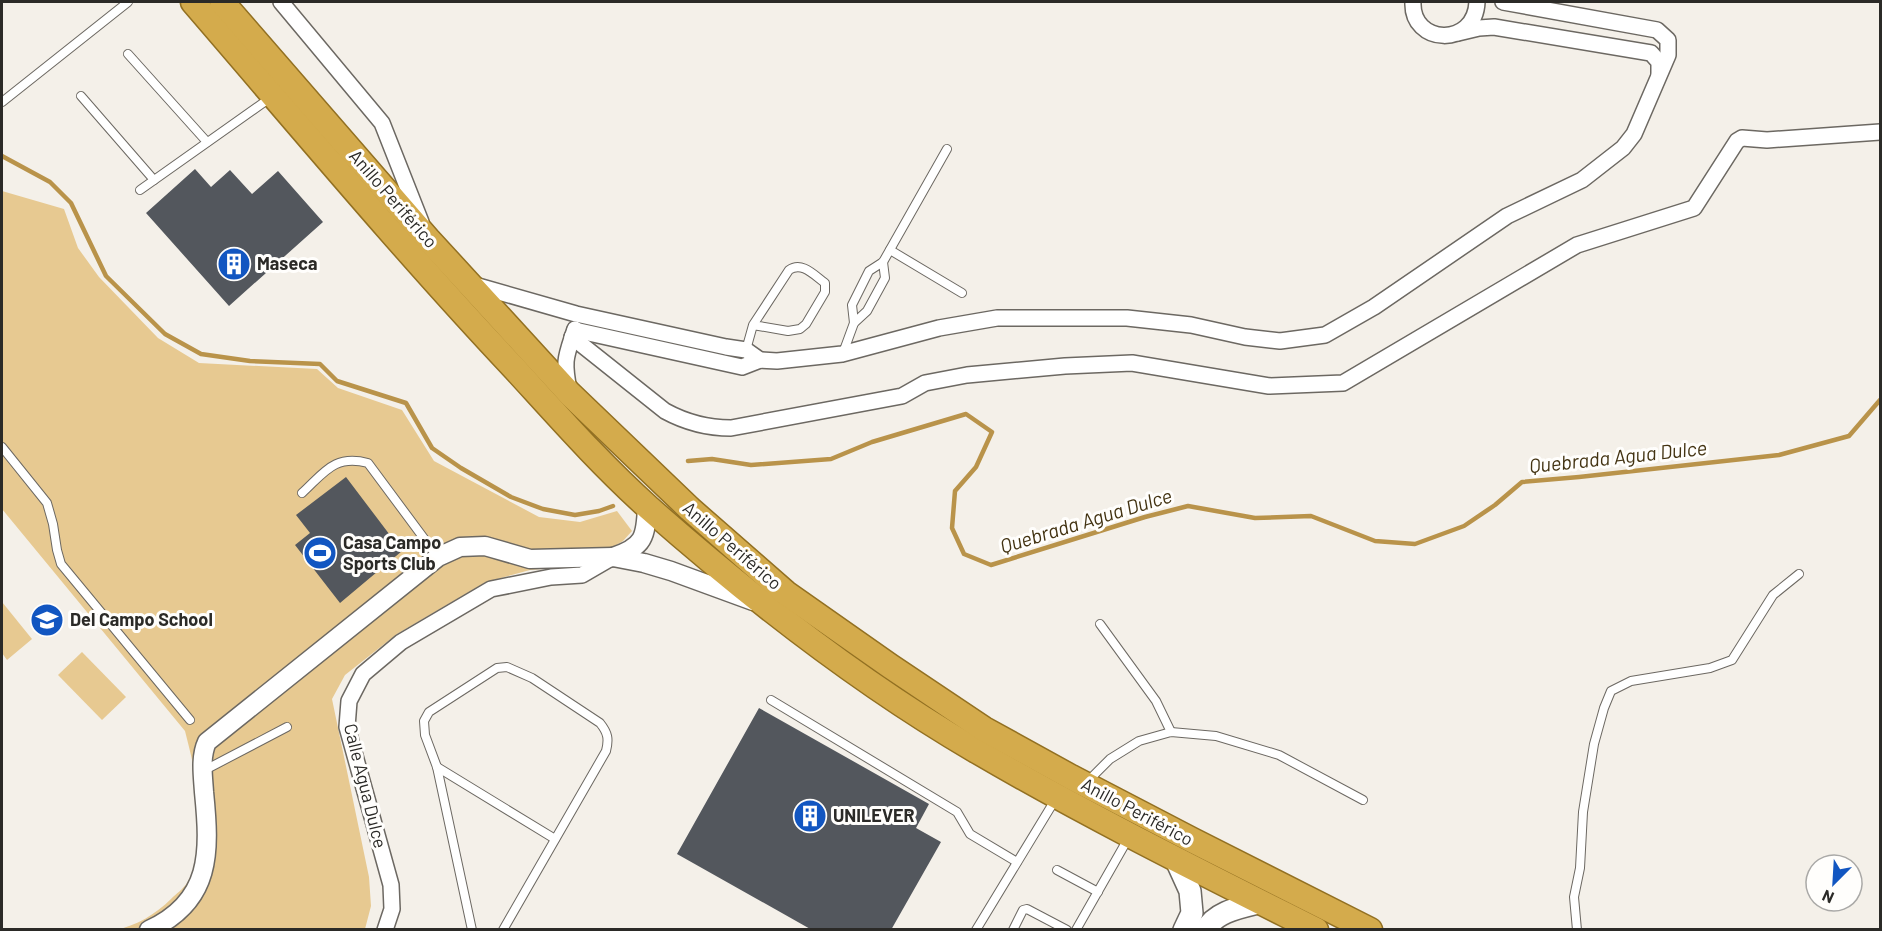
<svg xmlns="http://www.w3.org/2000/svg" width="1882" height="931" font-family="Barlow,sans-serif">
<rect width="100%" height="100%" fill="#f4f0e9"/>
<g fill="#e7c991">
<path d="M2 191 64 209 78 248 99 277 158 338 199 363 317 369 338 388 402 410 434 461 539 517 580 522 617 511 632 531 623 541 581 566 530 570 486 582 397 634 345 675 332 699 369 877 371 906 365 929 115 930C136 926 156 914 171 899 176 894 183 889 187 883 213 842 196 774 185 731L2 509Z"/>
<polygon points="2,602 32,639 7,660 2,653"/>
<polygon points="82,652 126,697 102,720 58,675"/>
</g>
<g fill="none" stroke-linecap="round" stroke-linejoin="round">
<g stroke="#b9934a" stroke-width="4.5">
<polyline points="2,156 50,182 71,203 106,276 165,334 201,354 250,361 320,364 337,381 406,403 432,448 461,468 511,497 543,509 575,515 599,511 613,506"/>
<polyline points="688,461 712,459 751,465 831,459 872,442 966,414 992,432 976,467 955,491 952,528 964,554 991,565 1145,517 1188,506 1255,518 1311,516 1375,541 1415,544 1464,526 1495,505 1522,482 1579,477 1779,455 1849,436 1880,400"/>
</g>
</g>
<g fill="#53575d">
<polygon points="195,169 211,187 230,170 252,194 278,171 323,222 229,306 146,213"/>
<polygon points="346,477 402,551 340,603 295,545 310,533 296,515"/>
<polygon points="759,708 929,804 916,828 941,842 891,930 812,930 677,854"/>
</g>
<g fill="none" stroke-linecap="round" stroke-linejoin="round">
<g stroke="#6c6862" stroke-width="10">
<g id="service">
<polyline points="128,54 207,142"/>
<polyline points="81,96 154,180"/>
<polyline points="2,102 128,2"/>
<polyline points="140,190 270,98"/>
<polyline points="890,250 962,293"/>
<polyline points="854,323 852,305 869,271 883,262 947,149"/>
<path d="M746 350 753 325 789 270C802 261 814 275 825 283V292L806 324 800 329 788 331 753 325"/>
<polyline points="843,353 854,323 867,311 885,278 883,262"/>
<polyline points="2,447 47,503 53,524 57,550 61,564 190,720"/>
<path d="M302 493C324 473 334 454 368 463L437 556"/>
<polyline points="1100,624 1156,701 1171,732"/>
<polyline points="771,700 957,812 970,834 1017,862"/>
<polyline points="437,767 555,839"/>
<polyline points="203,771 287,727"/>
<polyline points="1088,781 1110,759 1139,741 1171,732 1216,736 1279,755 1363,800"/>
<polyline points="1057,870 1098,892"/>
<path d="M472 930 437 767 425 735 424 721 429 712 497 668 507 667 532 678 600 723C608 733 609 739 606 751L503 930"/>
<polyline points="976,930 1055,800"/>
<polyline points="1013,930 1023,910 1027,909 1067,930"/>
<polyline points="1076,930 1129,837"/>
<polyline points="1577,930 1574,897 1580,868 1583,812 1594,744 1604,708 1611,691 1631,681 1710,668 1732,660 1773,595 1799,574"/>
</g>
</g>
<g stroke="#6c6862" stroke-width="18">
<g id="minor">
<polyline points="281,2 382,123 421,222"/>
<path d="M1413 2C1411 45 1475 48 1477 2"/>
<polyline points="1458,33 1479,28 1494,27 1651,53 1659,62 1659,74"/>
<polyline points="471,284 576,314 726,347 746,350 760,360"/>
<polyline points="575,330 742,367 760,360 777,361 842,354 939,328 997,318 1127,318 1191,325 1245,337 1280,341 1325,335 1374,307 1507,216 1582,180 1623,148 1634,134 1668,55 1668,40 1657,30 1503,2"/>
<path d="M572 337 665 411C687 423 707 428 731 428L902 396 925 383 967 375 1065 366 1132 363 1269 386 1343 383 1577 245 1694 208 1737 141 1742 138 1767 140 1880 132"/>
<path d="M569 390C563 359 566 357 575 329"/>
<polyline points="385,930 392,909 391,885 347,727 349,701 363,674 401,642 491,589 551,577 582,575 613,557"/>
</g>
</g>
<g stroke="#6c6862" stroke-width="21">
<g id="tertiary">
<path d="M613 557C644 547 646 537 647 506"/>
<path d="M149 930C212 901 210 852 204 792 203 776 200 757 207 742L438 557 460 547 485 546 530 559 613 557 644 563 671 571 753 601"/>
</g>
</g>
<g stroke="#6c6862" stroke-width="24">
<g id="secondary">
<polyline points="1175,858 1190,891 1192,913 1184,930"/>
<path d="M1206 930C1215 911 1243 907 1262 902"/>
</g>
</g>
<g stroke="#927022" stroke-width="27">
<g id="trunk">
<path d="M193 2C299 125 403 250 515 369 558 416 601 465 649 508 750 597 858 682 975 750 1086 815 1201 872 1316 930"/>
<polyline points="222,2 428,239 570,394 690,509 786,593 890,666 984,729 1071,777 1192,840 1370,930"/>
</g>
</g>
<use href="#service" stroke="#fff" stroke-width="8"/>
<use href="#minor" stroke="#fff" stroke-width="15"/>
<use href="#tertiary" stroke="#fff" stroke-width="18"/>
<use href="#secondary" stroke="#fff" stroke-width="21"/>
<use href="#trunk" stroke="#d4ab4c" stroke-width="24"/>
</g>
<defs>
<g id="building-disc" transform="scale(1.725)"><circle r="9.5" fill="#1256c1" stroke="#fffefc"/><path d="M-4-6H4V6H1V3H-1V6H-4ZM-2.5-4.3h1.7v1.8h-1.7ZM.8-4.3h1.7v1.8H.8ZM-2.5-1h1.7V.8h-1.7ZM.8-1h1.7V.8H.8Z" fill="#fff"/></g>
<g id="stadium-disc" transform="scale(1.725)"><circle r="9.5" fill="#1256c1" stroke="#fffefc"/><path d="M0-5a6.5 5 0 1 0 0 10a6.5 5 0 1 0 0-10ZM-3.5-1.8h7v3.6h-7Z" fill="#fff"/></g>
<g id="school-disc" transform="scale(1.725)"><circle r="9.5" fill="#1256c1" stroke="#fffefc"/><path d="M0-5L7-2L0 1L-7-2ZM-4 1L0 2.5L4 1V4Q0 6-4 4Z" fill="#fff"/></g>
</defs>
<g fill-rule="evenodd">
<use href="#building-disc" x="234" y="264"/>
<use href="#stadium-disc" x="320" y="553"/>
<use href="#school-disc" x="47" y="620"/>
<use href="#building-disc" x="810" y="816"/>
</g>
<g text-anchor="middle" stroke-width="6" stroke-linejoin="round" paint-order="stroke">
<g font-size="18" fill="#2b2a27" stroke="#fffefc">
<text transform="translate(393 199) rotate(49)" y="6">Anillo Periférico</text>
<text transform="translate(732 546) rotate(41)" y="6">Anillo Periférico</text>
<text transform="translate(365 786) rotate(76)" y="6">Calle Agua Dulce</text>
<text transform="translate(1137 812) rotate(28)" y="6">Anillo Periférico</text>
</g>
<g font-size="18" font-weight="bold" fill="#2b2a27" stroke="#fffefc" text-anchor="start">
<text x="257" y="270">Maseca</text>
<text x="343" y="549">Casa Campo<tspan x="343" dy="21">Sports Club</tspan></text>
<text x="70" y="626">Del Campo School</text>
<text x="833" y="822">UNILEVER</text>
</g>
<g font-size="20" font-style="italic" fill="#433312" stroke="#fffefc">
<text transform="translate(1618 457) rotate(-6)" y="7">Quebrada Agua Dulce</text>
<text transform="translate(1086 521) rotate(-17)" y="7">Quebrada Agua Dulce</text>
</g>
</g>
<rect width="1882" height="931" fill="none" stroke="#2b2a27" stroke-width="6"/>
<g transform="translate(1834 883) rotate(204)"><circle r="28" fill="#fffefc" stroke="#aaa9a7" stroke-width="1.5"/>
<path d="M0-4.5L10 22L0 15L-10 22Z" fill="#1256c1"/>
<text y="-9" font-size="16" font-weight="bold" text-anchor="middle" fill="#2b2a27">N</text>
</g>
</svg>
